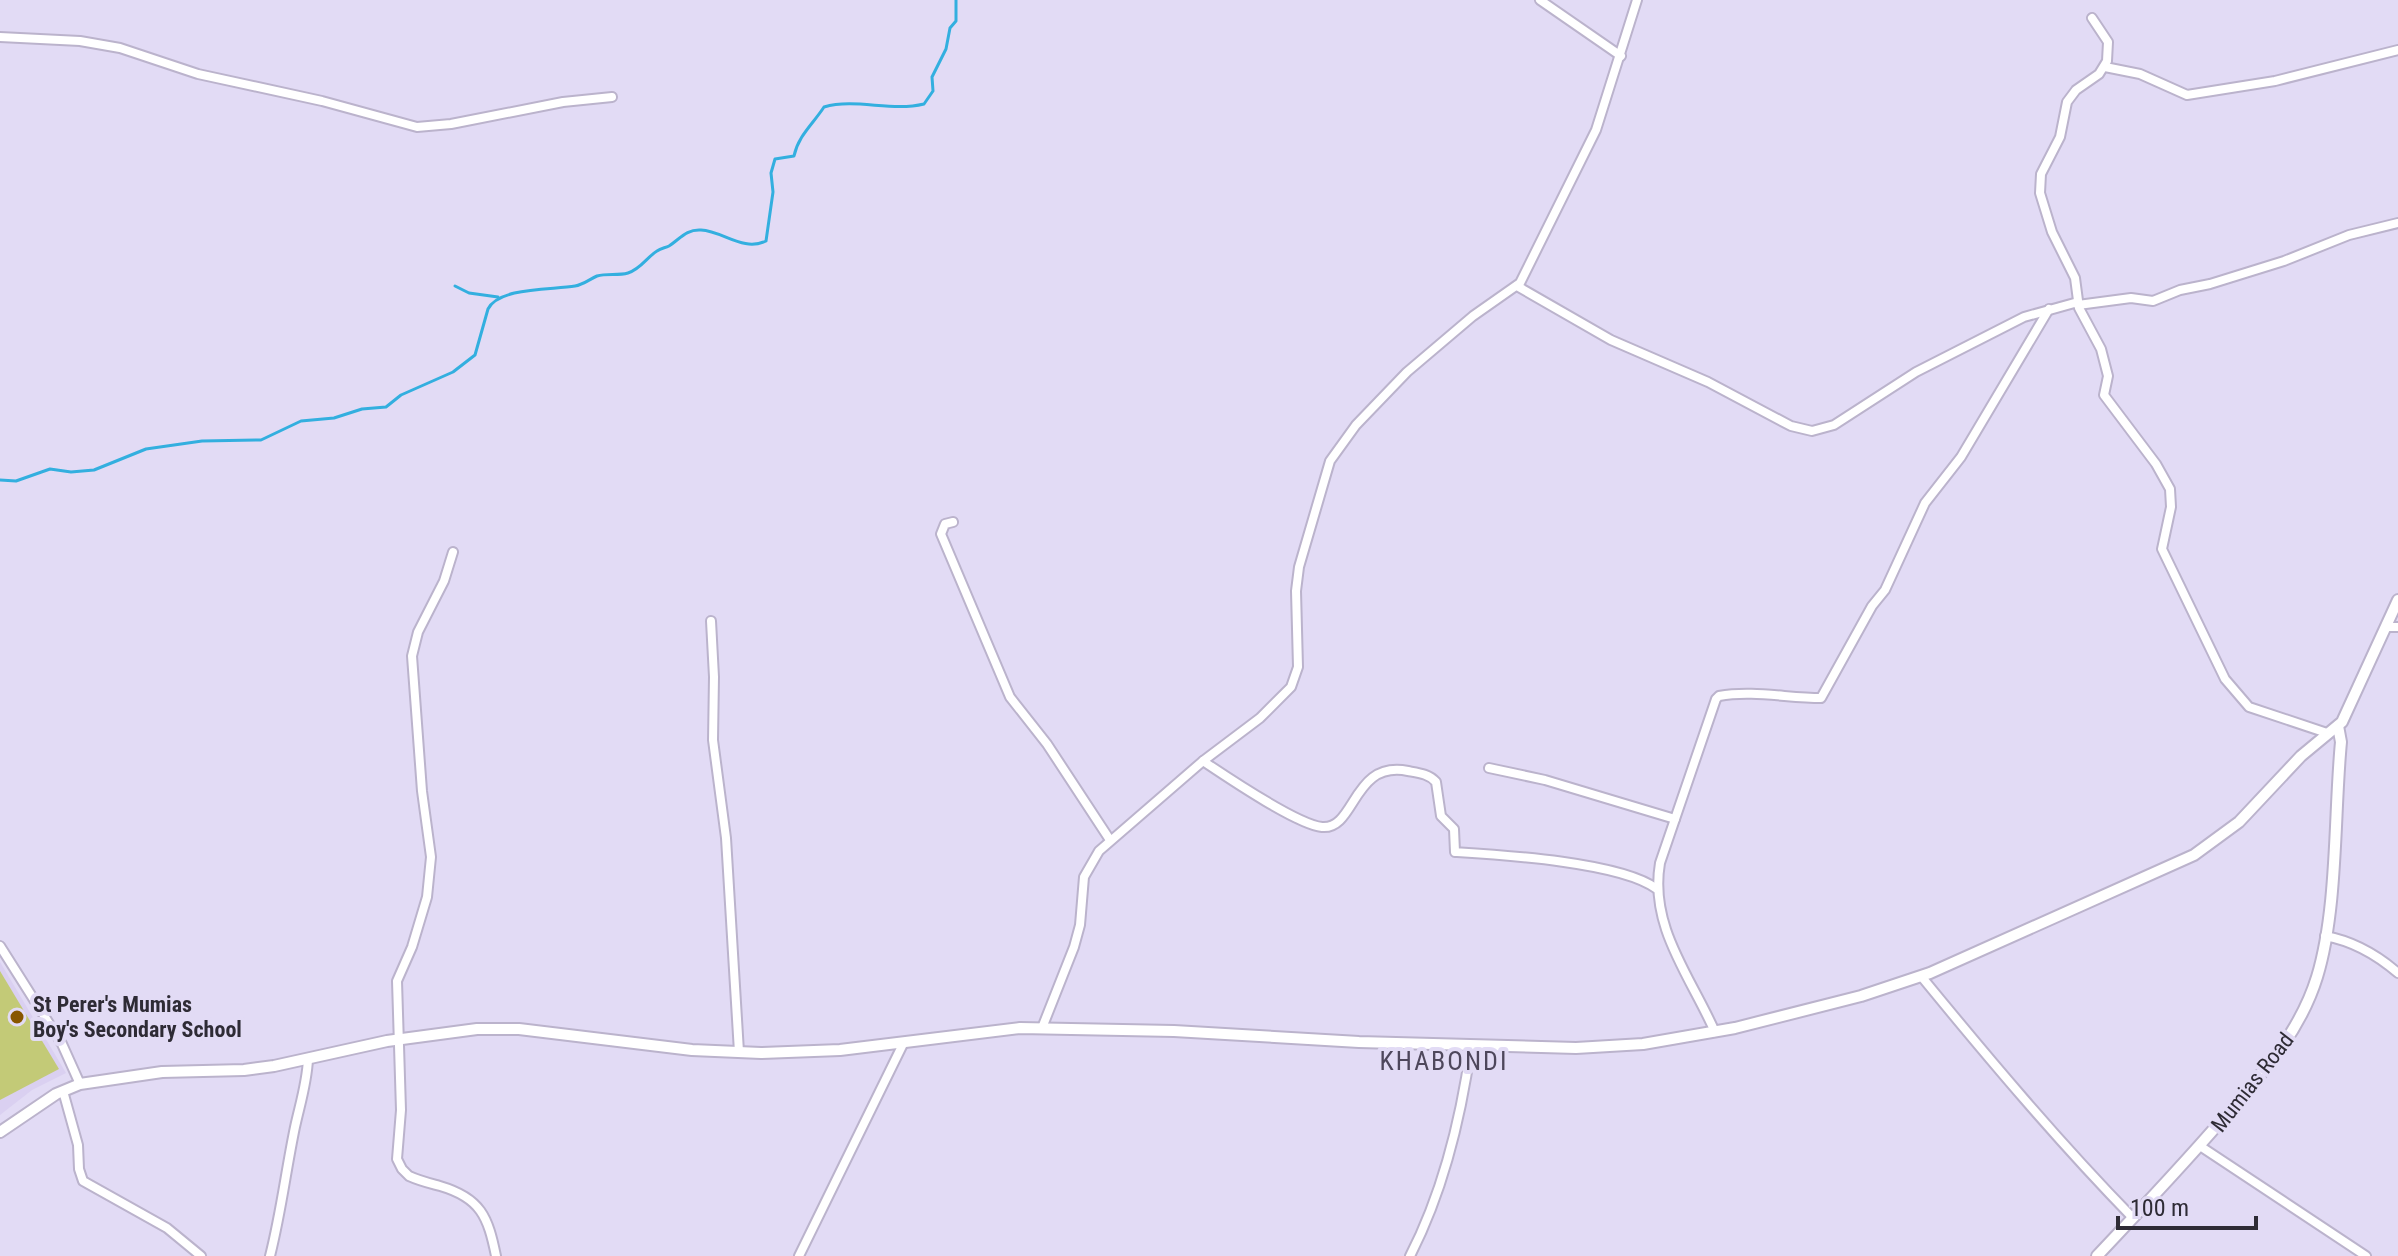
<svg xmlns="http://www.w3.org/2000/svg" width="2398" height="1256" font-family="'Roboto Condensed',sans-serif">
<rect width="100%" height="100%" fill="#e2dbf5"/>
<polygon fill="#dad0f1" points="0,962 66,1073 32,1090 0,1115"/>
<polygon fill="#c3ca77" points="0,971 59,1069 0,1100"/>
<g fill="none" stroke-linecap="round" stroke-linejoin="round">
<g stroke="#33afdf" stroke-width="3">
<polyline points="455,286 469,293 498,297"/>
<path d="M0 480 16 481 50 469 71 472 94 470 146 449 202 441 261 440 301 421 334 418 362 409 386 407 401 395 453 372 475 355 488 309C499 287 552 290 575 286 583 285 590 279 597 276 607 273 618 276 628 273 641 269 647 257 657 251 661 248 665 248 669 246 680 239 686 229 701 230 723 231 743 252 766 241L773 192 771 173 775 159 794 156C798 136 813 124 824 107 856 98 891 112 924 104L933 91 932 77 946 49 950 28 956 21V0"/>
</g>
<g stroke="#bbb3cc" stroke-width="12">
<g id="minor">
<polyline points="1540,0 1621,56"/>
<polyline points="2092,18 2108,42 2107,61 2099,74 2076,90 2067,102 2060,137 2041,174 2040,193 2052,232 2075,278 2079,308 2101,349 2108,376 2104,395 2156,464 2170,489 2171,507 2162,549 2225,679 2249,707 2327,733"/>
<polyline points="0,37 80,41 120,48 198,74 322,101 417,127 451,124 563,102 612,97"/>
<polyline points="2105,67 2140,74 2187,95 2275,81 2398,50"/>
<polyline points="1517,286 1611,340 1708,382 1791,426 1812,431 1834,425 1916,372 2024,317 2078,302"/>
<polyline points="2078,305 2131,298 2153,301 2180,290 2210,284 2284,261 2349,235 2398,223"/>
<polyline points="953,522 945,524 941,534 1010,697 1047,744 1110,840"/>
<path d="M453 552 444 581 418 632 412 656 422 791 431 857 427 897 412 947 397 981 401 1110 397 1159 402 1169 409 1176C420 1181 429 1183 440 1186 481 1198 488 1217 496 1256"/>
<polyline points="711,621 714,677 713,740 726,838 739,1052"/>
<polyline points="2386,627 2398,627"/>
<path d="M1203 761C1227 777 1296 824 1322 827 1356 830 1352 760 1408 771 1419 773 1429 774 1436 782L1441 816 1454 829 1455 852C1503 855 1621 862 1657 889"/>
<polyline points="1489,768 1545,780 1675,819"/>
<path d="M2325 936C2353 941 2376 954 2398 973"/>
<polyline points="0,946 62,1044 80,1084"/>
<path d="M1921 976C1989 1059 2058 1141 2133 1218"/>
<polyline points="1042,1028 1074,947 1080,925 1084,877 1099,851 1203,761 1260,718 1291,687 1298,667 1296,591 1299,567 1330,461 1356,425 1407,372 1473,316 1520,283 1596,130 1637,0"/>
<path d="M1715 1032C1691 977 1649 927 1660 863L1716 699 1719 696C1752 690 1788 698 1821 698L1872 606 1885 590 1925 503 1961 457 2049 309"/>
<polyline points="63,1091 78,1145 79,1169 83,1181 167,1228 201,1256"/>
<polyline points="2200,1146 2366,1256"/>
<path d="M270 1256C281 1213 286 1170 295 1127 300 1104 307 1083 308 1059"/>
<polyline points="799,1256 903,1044"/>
<path d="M1410 1256C1444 1190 1461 1118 1471 1046"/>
</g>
</g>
<g stroke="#bbb3cc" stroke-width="14">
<g id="tertiary">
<polyline points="0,1132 56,1094 80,1084 162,1072 244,1070 274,1066 387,1041 477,1029 519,1029 692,1050 761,1053 840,1050 1020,1028 1174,1031 1359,1042 1576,1048 1643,1044 1735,1028 1861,996 1930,973 2194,855 2239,822 2301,756 2342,722 2398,600"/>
<path d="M2097 1256C2143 1207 2189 1159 2232 1108 2267 1068 2301 1029 2317 977 2338 908 2334 814 2341 742L2338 726"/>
</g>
</g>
<use href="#minor" stroke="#fff" stroke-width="8"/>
<use href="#tertiary" stroke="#fff" stroke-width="10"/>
</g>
<circle fill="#885600" stroke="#e2dbf5" stroke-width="3" cx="17" cy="1017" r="8"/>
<g text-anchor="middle" stroke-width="8" stroke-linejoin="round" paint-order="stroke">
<g font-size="22" font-weight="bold" fill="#2e2b35" stroke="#e2dbf5" text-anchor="start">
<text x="33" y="1012">St Perer's Mumias<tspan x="33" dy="25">Boy's Secondary School</tspan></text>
</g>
<g font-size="22" fill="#2e2b35" stroke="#e2dbf5">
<text transform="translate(2252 1082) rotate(-52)" y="8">Mumias Road</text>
</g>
<g font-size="26" letter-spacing="2" fill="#4e475c" stroke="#e2dbf5">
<text x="1444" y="1070">KHABONDI</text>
</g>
</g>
<path d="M2118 1216v12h138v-12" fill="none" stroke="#2e2b35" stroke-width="4"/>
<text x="2130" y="1216" font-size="24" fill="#2e2b35" stroke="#e2dbf5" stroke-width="6" paint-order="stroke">100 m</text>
</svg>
